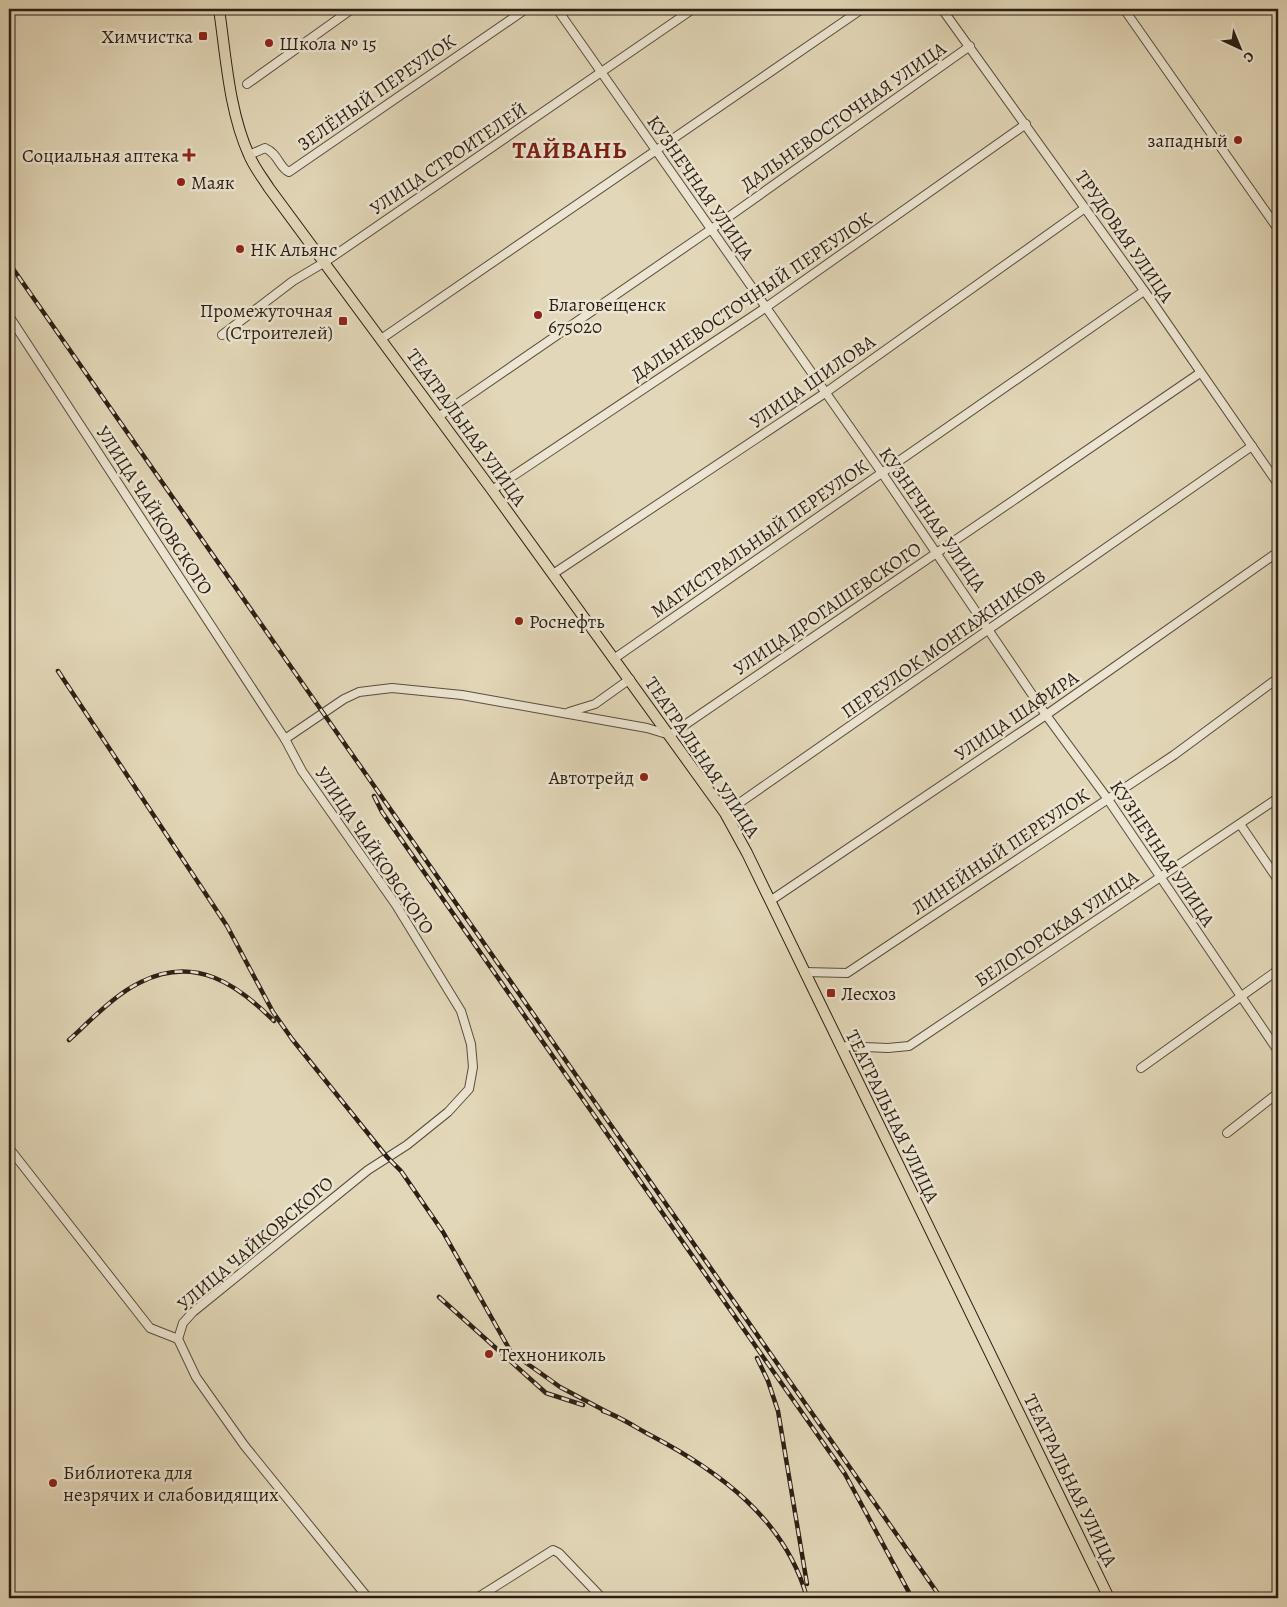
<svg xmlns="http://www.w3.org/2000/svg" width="1287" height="1607" font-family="Alegreya,serif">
<rect width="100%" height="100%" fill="#e2d7b8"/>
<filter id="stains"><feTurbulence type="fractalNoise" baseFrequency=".004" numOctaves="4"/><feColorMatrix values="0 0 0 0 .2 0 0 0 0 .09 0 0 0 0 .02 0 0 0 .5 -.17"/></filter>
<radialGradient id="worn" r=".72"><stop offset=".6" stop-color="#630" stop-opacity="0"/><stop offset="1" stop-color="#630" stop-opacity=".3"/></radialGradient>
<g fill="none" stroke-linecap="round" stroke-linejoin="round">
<g stroke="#5a4d3e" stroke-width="10">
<g id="minor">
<polyline points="557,9 882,473 1046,715 1107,798 1278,1051"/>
<polyline points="942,9 1153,303 1278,484"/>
<polyline points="1124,9 1278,229"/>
<polyline points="247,84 352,9"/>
<path d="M249 155 265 148C279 154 279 168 289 172L526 9"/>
<polyline points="9,316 285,739 302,771 396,905 461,1011 471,1044 473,1067 469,1089 448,1112 407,1145 368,1170 193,1312 183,1323 178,1339"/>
<polyline points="222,335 293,281 325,262 693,9"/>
<polyline points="381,339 862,9"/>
<polyline points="438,417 710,230 970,46"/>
<polyline points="492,490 765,308 1026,124"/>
<polyline points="553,574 825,393 1085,208"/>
<polyline points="615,658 1144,291"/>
<polyline points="569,712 595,704 630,679"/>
<polyline points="285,739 344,699 359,692 392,688 462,695 647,728 670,735 1200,373"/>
<polyline points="725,813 1252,446"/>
<polyline points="1240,824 1278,880"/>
<polyline points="770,901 1046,715 1278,552"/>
<polyline points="804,972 847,973 1174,755 1278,678"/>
<polyline points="840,1046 888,1048 909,1046 1278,798"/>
<polyline points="1141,1068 1278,970"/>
<polyline points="1227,1133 1278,1093"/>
<polyline points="9,1148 150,1328 178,1339"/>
<polyline points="178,1339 196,1377 244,1445 368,1598"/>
<polyline points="477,1598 553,1550 559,1553 602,1598"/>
</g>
</g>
<g stroke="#2c1f15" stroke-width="12">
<path id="major" d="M219 9C226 57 229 111 249 155 254 167 262 177 269 188L492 490 725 813 747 853 1109 1598"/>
</g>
<use href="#minor" stroke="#ece5d1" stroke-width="8"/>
<use href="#major" stroke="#e2d7b8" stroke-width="10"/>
<g stroke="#2c1f15" stroke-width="4.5">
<g id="rail">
<polyline points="9,263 941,1598"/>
<polyline points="58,671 227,926 273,1012 292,1039 387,1157 401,1171 443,1232 511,1352 560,1387 609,1413"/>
<polyline points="374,796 382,812 845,1474 912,1598"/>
<path d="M69 1040C91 1020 114 995 141 982 195 955 237 984 274 1021"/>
<polyline points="439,1297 546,1393 583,1405"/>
<polyline points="757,1358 768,1381 778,1411 807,1584"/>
<path d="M603 1411C619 1416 635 1427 650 1435 719 1471 786 1520 807 1598"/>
</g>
</g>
<use href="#rail" stroke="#ece5d1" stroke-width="2.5" stroke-dasharray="8" stroke-linecap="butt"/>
</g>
<g fill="#8f2418" stroke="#ece5d1" stroke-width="2">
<rect x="198" y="31" width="10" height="10" rx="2.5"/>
<circle cx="269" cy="43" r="5"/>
<circle cx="1238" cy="140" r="5"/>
<path d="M186.5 147.5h5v5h5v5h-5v5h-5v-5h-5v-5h5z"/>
<circle cx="181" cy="182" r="5"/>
<circle cx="240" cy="249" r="5"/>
<circle cx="538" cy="315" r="5"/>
<rect x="338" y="316" width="10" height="10" rx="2.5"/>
<circle cx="519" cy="621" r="5"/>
<circle cx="644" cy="777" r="5"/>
<rect x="826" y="988" width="10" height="10" rx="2.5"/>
<circle cx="489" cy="1354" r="5"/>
<circle cx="53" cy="1483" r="5"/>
</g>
<g text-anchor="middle" stroke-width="5" stroke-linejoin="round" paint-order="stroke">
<g font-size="19" fill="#2c1f15" stroke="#ece5d1" text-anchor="start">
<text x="193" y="43" text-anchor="end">Химчистка</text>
<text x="279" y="50">Школа № 15</text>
<text x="1228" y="147" text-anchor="end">западный</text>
<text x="179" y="162" text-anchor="end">Социальная аптека</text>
<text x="191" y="189">Маяк</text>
<text x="250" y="256">НК Альянс</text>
<text x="548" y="311">Благовещенск<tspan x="548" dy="22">675020</tspan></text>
<text x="333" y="317" text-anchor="end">Промежуточная<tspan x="333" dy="22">(Строителей)</tspan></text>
<text x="529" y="628">Роснефть</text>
<text x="634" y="784" text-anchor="end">Автотрейд</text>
<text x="841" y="1000">Лесхоз</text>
<text x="499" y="1361">Технониколь</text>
<text x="63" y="1479">Библиотека для<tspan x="63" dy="22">незрячих и слабовидящих</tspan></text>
</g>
<g font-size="19" fill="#2c1f15" stroke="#ece5d1">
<text transform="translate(376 92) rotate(-35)" y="7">ЗЕЛЁНЫЙ ПЕРЕУЛОК</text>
<text transform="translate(843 116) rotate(-35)" y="7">ДАЛЬНЕВОСТОЧНАЯ УЛИЦА</text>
<text transform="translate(448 158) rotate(-34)" y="7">УЛИЦА СТРОИТЕЛЕЙ</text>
<text transform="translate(701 187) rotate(55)" y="7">КУЗНЕЧНАЯ УЛИЦА</text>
<text transform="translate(1125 236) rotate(55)" y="7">ТРУДОВАЯ УЛИЦА</text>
<text transform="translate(751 296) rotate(-34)" y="7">ДАЛЬНЕВОСТОЧНЫЙ ПЕРЕУЛОК</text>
<text transform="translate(812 381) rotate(-35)" y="7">УЛИЦА ШИЛОВА</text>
<text transform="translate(467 427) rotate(54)" y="7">ТЕАТРАЛЬНАЯ УЛИЦА</text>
<text transform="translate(155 510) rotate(57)" y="7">УЛИЦА ЧАЙКОВСКОГО</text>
<text transform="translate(933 519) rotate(55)" y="7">КУЗНЕЧНАЯ УЛИЦА</text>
<text transform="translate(759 538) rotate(-35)" y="7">МАГИСТРАЛЬНЫЙ ПЕРЕУЛОК</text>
<text transform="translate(827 608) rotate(-34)" y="7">УЛИЦА ДРОГАШЕВСКОГО</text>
<text transform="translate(943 643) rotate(-35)" y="7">ПЕРЕУЛОК МОНТАЖНИКОВ</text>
<text transform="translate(1016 715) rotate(-34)" y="7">УЛИЦА ШАФИРА</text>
<text transform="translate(703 757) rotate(56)" y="7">ТЕАТРАЛЬНАЯ УЛИЦА</text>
<text transform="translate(375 850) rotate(56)" y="7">УЛИЦА ЧАЙКОВСКОГО</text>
<text transform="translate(1000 851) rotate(-34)" y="7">ЛИНЕЙНЫЙ ПЕРЕУЛОК</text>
<text transform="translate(1163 853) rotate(56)" y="7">КУЗНЕЧНАЯ УЛИЦА</text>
<text transform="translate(1056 928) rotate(-34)" y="7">БЕЛОГОРСКАЯ УЛИЦА</text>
<text transform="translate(893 1116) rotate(64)" y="7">ТЕАТРАЛЬНАЯ УЛИЦА</text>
<text transform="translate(255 1243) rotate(-40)" y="7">УЛИЦА ЧАЙКОВСКОГО</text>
<text transform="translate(1071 1480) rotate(64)" y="7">ТЕАТРАЛЬНАЯ УЛИЦА</text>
</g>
<g font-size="24" font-weight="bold" letter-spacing="1" fill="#7a1f14" stroke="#ece5d1">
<text x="570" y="158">ТАЙВАНЬ</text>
</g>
</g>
<rect width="1287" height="1607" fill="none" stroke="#e2d7b8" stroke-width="30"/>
<rect x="10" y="10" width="1267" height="1587" fill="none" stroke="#2c1f15" stroke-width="2.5"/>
<rect x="15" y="15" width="1257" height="1577" fill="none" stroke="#2c1f15"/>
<g transform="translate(1240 48) rotate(136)" stroke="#ece5d1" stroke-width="4" paint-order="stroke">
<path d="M0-4L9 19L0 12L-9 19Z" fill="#2c1f15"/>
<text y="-8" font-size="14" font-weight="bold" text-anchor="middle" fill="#2c1f15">С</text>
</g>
<rect width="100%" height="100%" filter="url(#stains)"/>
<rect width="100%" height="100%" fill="url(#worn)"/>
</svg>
